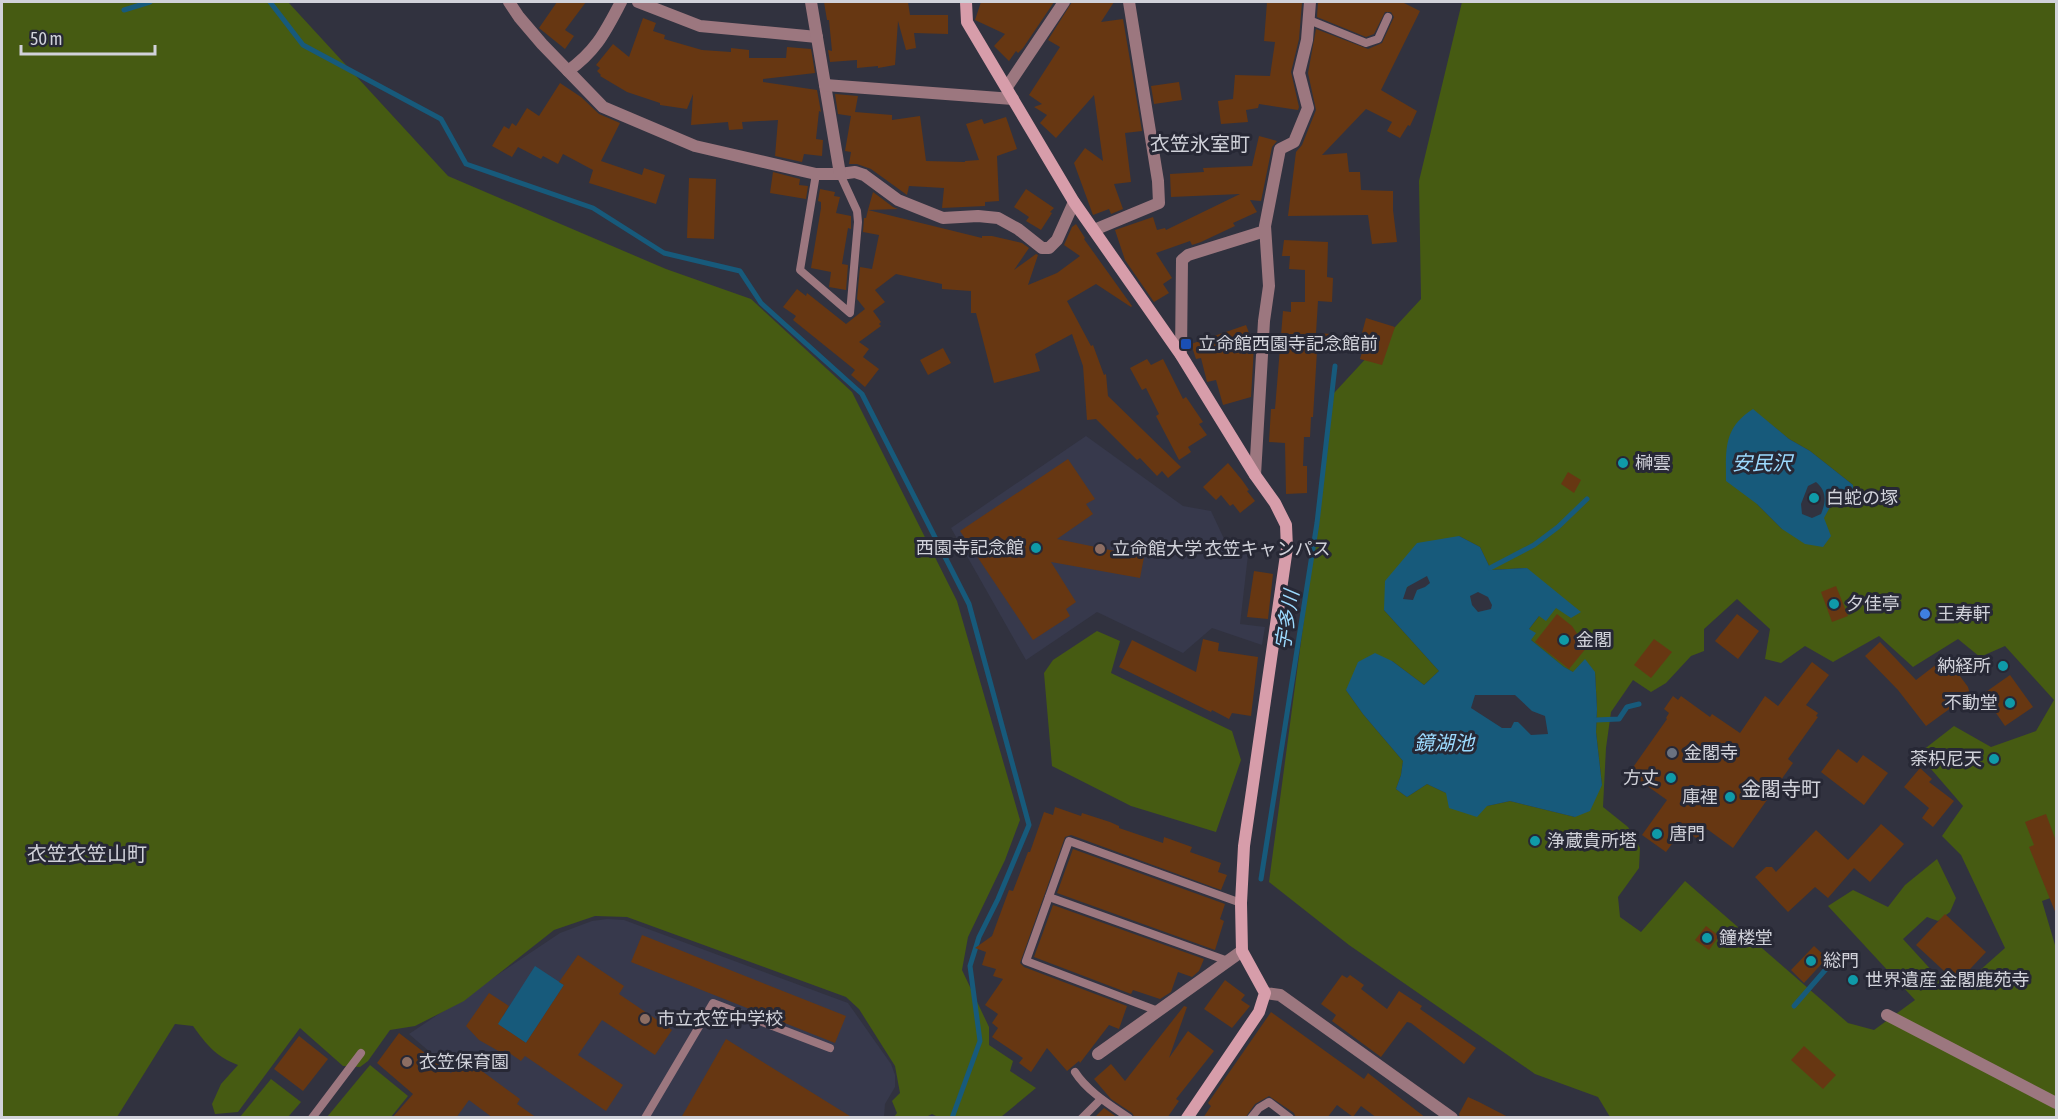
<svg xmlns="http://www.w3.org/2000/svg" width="2058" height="1119" font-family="'Asap Condensed','Noto Sans JP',sans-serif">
<rect width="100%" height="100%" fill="#31323f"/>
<g fill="#37394c">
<polygon points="1086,436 1183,506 1211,511 1226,543 1248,555 1240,624 1265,627 1262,645 1212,628 1183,653 1097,612 1026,660 951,528"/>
<polygon points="607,919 624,920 848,1003 891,1064 895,1075 895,1087 885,1104 884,1117 401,1118 445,1065 409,1034 560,933 592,921"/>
</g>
<g fill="#465b12" fill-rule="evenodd">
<path d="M2 2H288L448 176 666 269 751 299 852 392 957 601 1020 820 1005 860 968 937 962 970 989 1027V1045L1013 1061 1010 1071 1036 1088 1001 1117 940 1118 932 1114 926 1117H894L897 1113 892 1101 900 1093 895 1066 859 1009 846 997 627 917 595 916 554 930 464 1001 415 1026 390 1030 368 1061 360 1067 343 1066 300 1028 238 1112 215 1114 212 1104 221 1084 238 1065C215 1056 207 1045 193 1026L175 1024 117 1117 2 1118Z"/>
<path d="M1462 2H2056V896L2042 901 2055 945H2056V1117H1610L1598 1097 1535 1074 1349 945 1269 882 1334 393 1421 299 1419 181ZM1753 410 1789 439 1810 451 1853 485V496L1830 507 1823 518 1830 535 1782 529 1757 504ZM1459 536 1480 547 1491 570 1527 568 1539 616 1529 629 1531 640 1564 667 1573 672H1595L1597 709 1596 732 1602 785 1575 817 1510 801 1487 806 1446 793 1427 784 1407 797 1396 789 1401 775 1403 761 1363 714 1346 690 1392 661 1424 685 1439 671 1384 610ZM1737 599 1770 629 1765 659 1781 663 1805 646 1833 662 1879 636 1913 667 1958 639 1980 657 2005 646 2054 700 2036 731 1991 747 1954 726 1918 754 1963 806 1942 836 1961 855 2005 948 1969 980 1944 984 1903 939 1927 917 1938 921 1950 912 1956 898 1937 859 1905 885 1888 907 1853 890 1828 906 1915 1000 1874 1030 1848 1023 1685 881 1641 932 1620 917 1618 897 1639 868 1640 848 1628 827 1603 807 1606 748 1611 712 1633 680 1651 692 1666 683 1691 656 1704 651V629Z"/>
<polygon points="1097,631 1120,641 1111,673 1232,731 1241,760 1216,832 1131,806 1052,766 1044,673 1053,660"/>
<polygon points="370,1065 408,1096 391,1117 327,1117"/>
<polygon points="271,1079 301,1102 288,1117 240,1117"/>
</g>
<g fill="#175a7b" fill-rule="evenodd">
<path d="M1753 409 1789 439 1810 451 1853 485V496L1830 507 1824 518 1831 536 1823 547 1805 544 1782 529 1757 504 1726 481C1726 450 1723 428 1753 409ZM1816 482C1827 491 1826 502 1821 514L1812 518 1802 514 1801 504 1808 486Z"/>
<path d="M1459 536 1480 547 1491 570 1527 568 1581 612 1571 618 1556 608 1546 621 1539 616 1529 629 1536 633 1531 640 1564 667 1573 672 1585 659 1595 672 1597 709 1596 732 1602 785 1590 811 1575 817 1510 801 1487 806 1477 817 1449 808 1446 793 1427 784 1407 797 1396 789 1401 775 1403 761 1363 714 1346 690 1358 662 1375 653 1392 661 1424 685 1439 671 1384 610 1385 581 1417 543ZM1427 576 1430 583 1425 587 1417 590 1413 600 1403 599 1407 587ZM1478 592 1488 597 1492 605 1491 609 1478 612 1472 605 1470 596ZM1475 695H1515L1532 711 1545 716 1548 734 1531 735 1518 722H1514L1511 728H1502L1471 708Z"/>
<polygon points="535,966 564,985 526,1043 494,1022 503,1016"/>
</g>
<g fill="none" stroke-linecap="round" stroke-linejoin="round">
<g stroke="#175a7b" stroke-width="5">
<polyline points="270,2 303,45 441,119 466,164 593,208 664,253 740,271 761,303 862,394 969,604 1029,825 998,899 979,937 970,966 980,1041 952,1118"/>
<polyline points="124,10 150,2"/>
<polyline points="1490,568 1534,545 1558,527 1587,499"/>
<polyline points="1596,720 1619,719 1627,707 1639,704"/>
<polyline points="1261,879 1317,523 1335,366"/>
<polyline points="1794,1006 1840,953"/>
</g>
</g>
<g fill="#673712">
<polygon points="557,2 586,2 565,30 574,36 565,49 539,28"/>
<polygon points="824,2 908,2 910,15 948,15 948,34 914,33 916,48 906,50 898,21 895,65 878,68 878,66 857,68 857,60 830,62 828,50 832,51 829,20 827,20"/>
<polygon points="981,2 1054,2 1023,48 1018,53 1016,51 1009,61 994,46 1005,34 975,20"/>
<polygon points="1072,2 1114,2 1101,22 1123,19 1142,131 1125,133 1131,182 1114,184 1123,209 1111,214 1109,209 1093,215 1074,163 1085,148 1103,161 1094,95 1056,138 1040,123 1047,115 1034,107 1042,104 1029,95 1060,47 1048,40"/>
<polygon points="1267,2 1302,2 1299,39 1291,72 1299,107 1298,110 1259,104 1258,108 1246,110 1248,122 1221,124 1218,101 1233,99 1235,75 1270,76 1275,42 1264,41"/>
<polygon points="1318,2 1402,2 1420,11 1381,90 1417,111 1410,126 1408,125 1400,138 1387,131 1392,122 1366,109 1322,155 1347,153 1349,172 1360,172 1361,190 1393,191 1393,210 1397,242 1372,244 1368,215 1288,216 1296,152 1302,145 1316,110 1308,73 1316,29 1368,49 1382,43 1394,17 1391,12 1385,12 1374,34 1366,37 1317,17"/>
<polygon points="643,18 656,23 653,31 665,35 664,39 702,50 731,52 731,48 749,50 749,58 786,58 787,47 811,49 815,73 763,79 763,82 817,90 821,112 819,111 816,139 823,140 822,156 804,154 802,162 775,156 778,120 742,122 743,129 729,130 728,122 691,125 693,94 687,109 660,105 660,103 627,92 600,76 601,75 597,71 600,68 596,65 613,44 629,57"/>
<polygon points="1179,82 1182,100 1154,104 1151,86"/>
<polygon points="560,83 581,97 599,114 620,123 601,161 642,175 644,168 665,175 656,204 589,183 593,170 563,154 558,164 543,156 541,159 518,147 512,157 492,146 504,126 509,129 512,123 516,126 527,108 539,116"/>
<polygon points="835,94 858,96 855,112 892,115 892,120 920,116 926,161 965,162 965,161 979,160 966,124 982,119 984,124 1006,117 1017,149 997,156 999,201 985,202 985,206 942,208 944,188 909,186 907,195 871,169 857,164 849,164 851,152 845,151 851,116 838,114"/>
<polygon points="1259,136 1277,141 1272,147 1261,201 1250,200 1257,212 1233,223 1235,226 1201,242 1192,245 1190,241 1156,253 1172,278 1163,284 1169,293 1154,302 1125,260 1115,230 1153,217 1157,230 1165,228 1166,230 1240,194 1171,197 1170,174 1204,172 1203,168 1252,166"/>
<polygon points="773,172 800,179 799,185 808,186 806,199 770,193"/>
<polygon points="689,178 716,179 714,239 687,238"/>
<polygon points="820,189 835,192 834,196 840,197 836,213 851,216 851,229 848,228 842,264 848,265 846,290 829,287 831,272 811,268 821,208 821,202 818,201"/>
<polygon points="1026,189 1054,208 1050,212 1052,213 1041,230 1026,221 1029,217 1014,207"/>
<polygon points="873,192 893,207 898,209 868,210"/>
<polygon points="868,210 982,238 982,236 992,236 1022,243 1029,248 1014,270 1036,254 1038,255 1028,285 1057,273 1080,256 1064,245 1072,227 1076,224 1085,238 1084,239 1132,306 1131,307 1096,284 1067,301 1091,346 1093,345 1104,375 1106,374 1108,396 1181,467 1168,478 1162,471 1157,476 1140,458 1137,460 1096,419 1087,420 1083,366 1072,334 1035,354 1040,371 994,383 976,313 971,313 971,291 942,289 942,284 896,274 875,290 885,302 873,311 881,322 879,324 881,326 859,342 869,349 863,357 879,369 865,387 851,375 855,370 793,320 796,316 783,307 797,289 806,296 807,293 846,324 865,309 857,299 860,267 872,269 879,235 863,232 864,218 866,218"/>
<polygon points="1284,240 1328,242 1327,277 1333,278 1332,302 1318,301 1316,333 1332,334 1331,351 1317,351 1313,417 1311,417 1310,437 1304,437 1303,466 1307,466 1307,493 1286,494 1285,443 1269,442 1271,409 1275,409 1283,311 1291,312 1291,302 1305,302 1305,270 1289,269 1290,256 1282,256"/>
<polygon points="1366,318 1395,327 1382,365 1360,359 1367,335 1362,333"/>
<polygon points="1246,325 1254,346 1251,397 1223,405 1216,380 1207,382 1201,358 1196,359 1191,344"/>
<polygon points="943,348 951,363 928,375 920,360"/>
<polygon points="1147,359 1151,365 1163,359 1183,399 1186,397 1203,422 1199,424 1207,435 1188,447 1191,452 1179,460 1156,416 1159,414 1146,388 1142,390 1130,368"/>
<polygon points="1068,459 1095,499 1086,504 1093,514 1057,539 1144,557 1140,578 1051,562 1076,602 1066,609 1070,616 1033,640 960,531"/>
<polygon points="1228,463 1242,480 1249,490 1247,491 1255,501 1240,513 1233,504 1230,506 1221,495 1216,500 1203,487"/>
<polygon points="1568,472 1581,480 1574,493 1561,484"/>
<polygon points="1254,571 1273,574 1268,619 1247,617"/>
<polygon points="1836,586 1848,616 1832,622 1821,592"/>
<polygon points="1557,614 1572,626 1578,635 1580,632 1592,641 1569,669 1535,642"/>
<polygon points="1737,614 1759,631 1738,659 1715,641"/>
<polygon points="1203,639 1219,643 1218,651 1258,657 1251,716 1232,713 1229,719 1212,710 1211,712 1119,667 1132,640 1196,672"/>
<polygon points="1654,639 1672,652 1651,678 1634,665"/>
<polygon points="1880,642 1916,680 1946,657 1968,687 1970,694 1926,726 1898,690 1865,656"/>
<polygon points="1812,662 1829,675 1806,705 1818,713 1816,716 1818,717 1788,759 1793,763 1733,848 1707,829 1699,840 1683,829 1666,852 1642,835 1667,800 1629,773 1667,719 1666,718 1669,713 1664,709 1673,696 1678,700 1681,696 1710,717 1712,714 1740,733 1765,696 1778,706"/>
<polygon points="2010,675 2033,707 2005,726 1983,694"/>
<polygon points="1838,749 1857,763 1863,755 1888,773 1864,805 1821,772"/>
<polygon points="1920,768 1932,779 1929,782 1954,801 1933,827 1922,818 1929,808 1904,787"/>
<polygon points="1055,807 1081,816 1082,813 1110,822 1119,826 1119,828 1163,843 1164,837 1192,847 1190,852 1221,863 1218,872 1227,875 1221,890 1071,835 1065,837 1020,963 1024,967 1127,1006 1119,1029 1109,1025 1080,1063 1079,1061 1067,1071 1047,1048 1031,1072 1019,1063 1023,1058 992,1037 998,1028 992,1023 998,1014 985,1005 1003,979 993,976 996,969 982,965 986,952 975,948 992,936 1009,890 1013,891 1028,852 1030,852 1044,812 1053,815"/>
<polygon points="2046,814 2056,841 2056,914 2029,847 2034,845 2025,822"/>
<polygon points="1881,824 1904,844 1870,882 1854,868 1828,898 1815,887 1788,912 1755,877 1766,867 1772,867 1776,872 1816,830 1848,860"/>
<polygon points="1073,849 1225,904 1220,919 1224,921 1215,950 1057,893"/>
<polygon points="1053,905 1204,959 1199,971 1192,977 1178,972 1171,992 1160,999 1133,990 1131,994 1034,957"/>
<polygon points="1945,914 1986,952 1957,983 1916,945"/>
<polygon points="1706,926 1719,936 1709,950 1695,940"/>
<polygon points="642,935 846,1016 835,1043 631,962"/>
<polygon points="1814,946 1827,958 1804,983 1791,970"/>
<polygon points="578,955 624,986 619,994 672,1030 655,1055 602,1020 578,1055 623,1085 606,1111 525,1056 521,1061 505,1050 502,1053 479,1040 466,1026 489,993 509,1006 498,1024 526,1043 564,985 559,982"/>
<polygon points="1342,975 1347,978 1350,975 1364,985 1361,989 1387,1009 1399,991 1422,1006 1420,1009 1476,1048 1464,1064 1411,1023 1407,1022 1381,1057 1332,1021 1336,1015 1321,1004"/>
<polygon points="1225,980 1245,995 1241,1000 1250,1006 1232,1028 1204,1009"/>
<polygon points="1184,1006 1187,1007 1169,1058 1188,1031 1214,1051 1176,1099 1179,1101 1167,1118 1135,1118 1132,1113 1111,1099 1094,1079 1111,1064 1125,1081"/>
<polygon points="1271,1012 1364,1079 1368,1073 1426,1118 1377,1118 1361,1106 1353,1117 1337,1105 1327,1118 1296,1118 1294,1113 1269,1096 1255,1104 1245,1118 1203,1118 1211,1106 1208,1103"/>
<polygon points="399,1033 451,1073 463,1057 520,1099 517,1104 537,1118 493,1118 469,1100 456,1118 392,1118 413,1094 377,1063"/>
<polygon points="299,1036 328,1059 303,1091 274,1069"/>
<polygon points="726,1039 853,1118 681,1118"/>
<polygon points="1804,1046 1836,1075 1823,1089 1791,1060"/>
<polygon points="1468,1097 1479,1102 1510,1118 1460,1118 1459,1114"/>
<polygon points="1104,1108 1118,1118 1094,1118"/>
</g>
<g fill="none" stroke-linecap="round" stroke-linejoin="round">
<g stroke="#9c777f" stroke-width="8">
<polyline points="1309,20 1366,43 1378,39 1388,17"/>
<polyline points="816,174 800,270 850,313 858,222 857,211 840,174"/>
<polyline points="1049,897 1228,961"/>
<polyline points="1158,1011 1026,961 1069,841 1241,903"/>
<path d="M1075 1072C1087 1091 1110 1105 1129 1118"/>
<polyline points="312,1118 361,1053"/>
<polyline points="645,1118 713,1003 830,1048"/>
<polyline points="1082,1118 1101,1099"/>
<polyline points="1251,1118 1259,1108 1269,1102 1290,1118"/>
</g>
<g stroke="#9c777f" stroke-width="12">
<polyline points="509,2 519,17 542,44 603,107 695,146 816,174 840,174 855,172 864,175 898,200 943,218 978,216 998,218 1018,229 1042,248 1049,248 1057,240 1074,202"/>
<polyline points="638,2 700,26 817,37"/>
<polyline points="811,2 840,174"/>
<path d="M568 71C597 50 605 32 621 2"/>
<polyline points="825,85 1013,99"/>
<polyline points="1007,87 1064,2"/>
<polyline points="1094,230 1159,203 1158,181 1129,2"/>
<polyline points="1181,355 1182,260 1188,255 1265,231"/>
<polyline points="1255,475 1264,321 1269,286 1265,226 1280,149 1294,142 1308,108 1299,73 1307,40 1310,2"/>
<polyline points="1265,993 1280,995 1452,1118"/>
<polyline points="1887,1015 2056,1103"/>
<polyline points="1098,1054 1242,951"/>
</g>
<polyline stroke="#d79daa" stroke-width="12" points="966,2 967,22 1074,202 1181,355 1255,475 1275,503 1286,525 1287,548 1244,846 1241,903 1242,951 1265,993 1259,1012 1187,1118"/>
</g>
<rect fill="#1a4fb4" stroke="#272835" stroke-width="2" x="1180" y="338" width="12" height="12" rx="3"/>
<g fill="#0f9aa8" stroke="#272835" stroke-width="2">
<circle cx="1623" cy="463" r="6"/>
<circle cx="1814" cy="498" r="6"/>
<circle cx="1036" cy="548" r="6"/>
<circle cx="1834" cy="604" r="6"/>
<circle cx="1564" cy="640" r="6"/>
<circle cx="2003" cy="666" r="6"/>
<circle cx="2010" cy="703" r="6"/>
<circle cx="1994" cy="759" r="6"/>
<circle cx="1671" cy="778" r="6"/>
<circle cx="1730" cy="797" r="6"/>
<circle cx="1657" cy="834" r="6"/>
<circle cx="1535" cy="841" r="6"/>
<circle cx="1707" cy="938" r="6"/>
<circle cx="1811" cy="961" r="6"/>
<circle cx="1853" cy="980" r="6"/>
</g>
<g fill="#8d6e63" stroke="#272835" stroke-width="2">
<circle cx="1100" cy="549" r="6"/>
<circle cx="645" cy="1019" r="6"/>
<circle cx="407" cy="1062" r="6"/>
</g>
<circle fill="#3f7fe0" stroke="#272835" stroke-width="2" cx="1925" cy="614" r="6"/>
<circle fill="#6b7280" stroke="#272835" stroke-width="2" cx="1672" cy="753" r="6"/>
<g text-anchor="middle" stroke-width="6" stroke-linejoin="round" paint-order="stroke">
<g font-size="18" fill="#d1d2da" stroke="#272835" text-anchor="start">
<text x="1198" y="350">立命館西園寺記念館前</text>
<text x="1635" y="469">榊雲</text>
<text x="1826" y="504">白蛇の塚</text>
<text x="1024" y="554" text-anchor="end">西園寺記念館</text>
<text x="1112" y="555">立命館大学 衣笠キャンパス</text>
<text x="1846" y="610">夕佳亭</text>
<text x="1937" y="620">王寿軒</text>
<text x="1576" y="646">金閣</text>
<text x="1991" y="672" text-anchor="end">納経所</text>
<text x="1998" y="709" text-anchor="end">不動堂</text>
<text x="1684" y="759">金閣寺</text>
<text x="1982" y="765" text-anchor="end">荼枳尼天</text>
<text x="1659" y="784" text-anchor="end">方丈</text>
<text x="1718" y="803" text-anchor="end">庫裡</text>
<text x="1669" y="840">唐門</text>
<text x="1547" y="847">浄蔵貴所塔</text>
<text x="1719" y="944">鐘楼堂</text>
<text x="1823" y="967">総門</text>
<text x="1865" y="986">世界遺産 金閣鹿苑寺</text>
<text x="657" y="1025">市立衣笠中学校</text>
<text x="419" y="1068">衣笠保育園</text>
</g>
<g font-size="20" fill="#d1d2da" stroke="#272835">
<text x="1200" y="151">衣笠氷室町</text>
<text x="1781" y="796">金閣寺町</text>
<text x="87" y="861">衣笠衣笠山町</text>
</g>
<g font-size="20" font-style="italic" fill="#9cdafe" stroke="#272835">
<text x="1762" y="470">安民沢</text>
<text transform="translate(1287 620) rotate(-81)" y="7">宇多川</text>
<text x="1444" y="750">鏡湖池</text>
</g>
</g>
<rect width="2058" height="1119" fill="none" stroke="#d1d2da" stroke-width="6"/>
<path d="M21 45v9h134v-9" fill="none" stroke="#d1d2da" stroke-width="3"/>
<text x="30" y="45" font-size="18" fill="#d1d2da" stroke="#272835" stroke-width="4.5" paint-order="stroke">50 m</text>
</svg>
